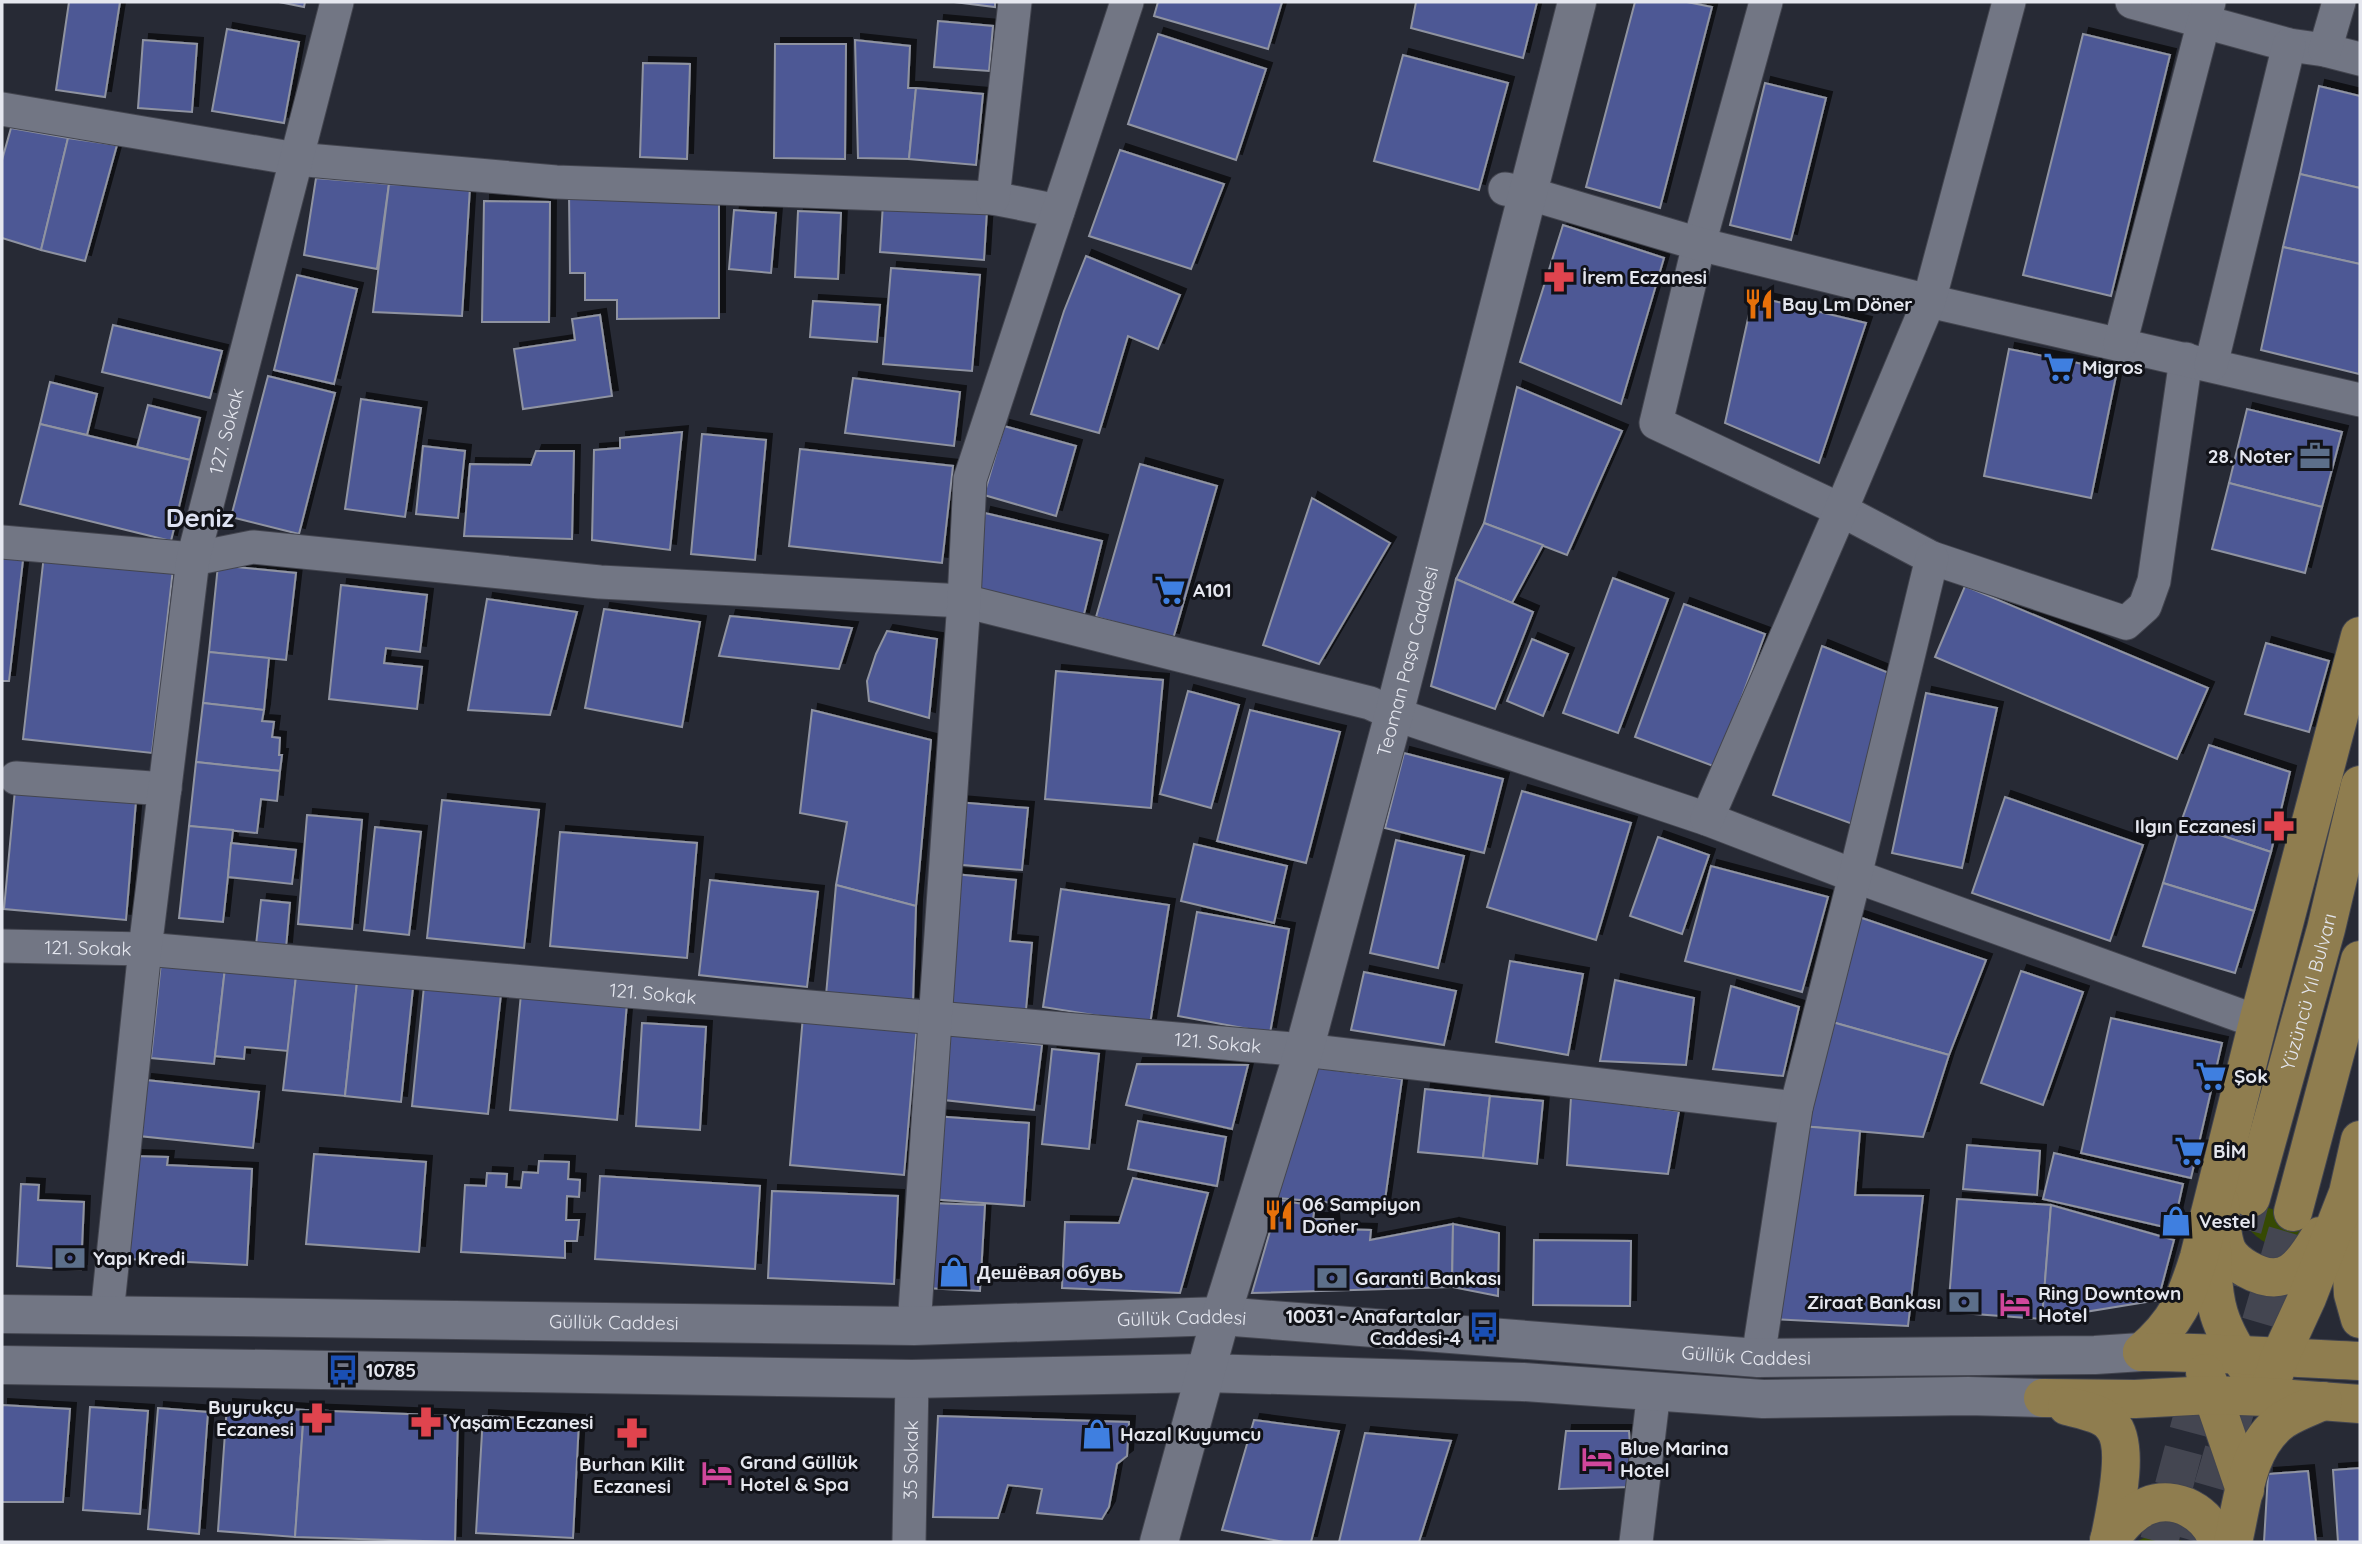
<svg xmlns="http://www.w3.org/2000/svg" width="2362" height="1544" font-family="Quicksand,sans-serif">
<defs>
<filter id="shadow"><feDropShadow dx="6" dy="-6" stdDeviation="0" flood-color="#0009"/></filter>
</defs>
<rect width="100%" height="100%" fill="#272a35"/>
<g fill="#364a03">
<path d="M2242 1200 2312 1221 2288 1246C2265 1248 2254 1236 2240 1218Z"/>
<polygon points="2148,1536 2171,1536 2184,1542 2136,1542"/>
</g>
<g fill="#4e5995" stroke="#8f93a1" stroke-width="2" filter="url(#shadow)">
<polygon points="69,2 120,2 105,97 56,90"/>
<polygon points="279,2 305,2 304,7"/>
<polygon points="954,2 995,2 995,7"/>
<polygon points="1158,2 1282,2 1268,49 1154,16"/>
<polygon points="1416,2 1537,2 1523,58 1411,28"/>
<polygon points="1635,2 1687,2 1712,7 1660,208 1586,187"/>
<polygon points="938,21 993,26 989,71 934,67"/>
<polygon points="227,29 299,42 284,123 212,111"/>
<polygon points="1158,34 1266,69 1236,160 1128,124"/>
<polygon points="2083,34 2170,55 2111,296 2023,275"/>
<polygon points="143,40 197,44 192,112 138,108"/>
<polygon points="855,40 910,46 908,88 916,88 909,159 858,158"/>
<polygon points="775,44 846,44 845,159 774,158"/>
<polygon points="1403,55 1508,83 1479,190 1374,161"/>
<polygon points="643,63 690,64 687,159 640,157"/>
<polygon points="1765,83 1826,98 1791,240 1730,225"/>
<polygon points="2319,86 2360,96 2360,188 2300,174"/>
<polygon points="916,88 983,94 976,165 909,159"/>
<polygon points="11,128 68,138 41,250 2,238 2,160"/>
<polygon points="68,138 117,145 85,261 41,250"/>
<polygon points="1120,150 1224,184 1191,269 1089,236"/>
<polygon points="2300,174 2360,188 2360,264 2283,247"/>
<polygon points="316,178 389,184 377,269 304,255"/>
<polygon points="389,184 470,187 462,316 373,312"/>
<polygon points="719,193 719,318 617,319 617,300 585,300 585,273 570,273 569,194"/>
<polygon points="484,201 550,202 549,322 482,322"/>
<polygon points="883,203 987,210 984,260 880,252"/>
<polygon points="734,210 776,213 771,273 729,269"/>
<polygon points="798,211 841,213 838,279 795,277"/>
<polygon points="1563,225 1664,258 1621,404 1520,362"/>
<polygon points="2283,247 2360,264 2359,374 2261,350"/>
<polygon points="1086,256 1180,295 1158,349 1128,336 1099,433 1031,414 1064,311"/>
<polygon points="891,268 980,275 972,371 883,364"/>
<polygon points="297,275 357,289 334,384 274,370"/>
<polygon points="1753,296 1866,323 1819,463 1725,423"/>
<polygon points="813,301 880,305 877,342 810,337"/>
<polygon points="600,315 612,396 523,409 514,349 575,340 572,319"/>
<polygon points="113,325 222,351 210,398 102,372"/>
<polygon points="2009,349 2117,371 2091,498 1984,476"/>
<polygon points="268,376 335,393 299,534 231,517"/>
<polygon points="853,378 960,392 954,446 845,433"/>
<polygon points="50,382 97,394 87,435 40,424"/>
<polygon points="1517,387 1622,431 1567,555 1484,523"/>
<polygon points="361,399 421,408 405,517 345,509"/>
<polygon points="148,405 200,418 190,460 137,447"/>
<polygon points="2247,409 2342,432 2322,507 2229,483"/>
<polygon points="40,424 190,460 171,541 20,504"/>
<polygon points="1004,426 1076,446 1056,516 984,495"/>
<polygon points="682,432 670,550 592,540 594,450 620,448 620,438"/>
<polygon points="702,434 766,440 755,560 691,554"/>
<polygon points="423,446 465,451 458,518 416,514"/>
<polygon points="800,449 953,466 942,563 789,546"/>
<polygon points="536,451 574,451 572,539 464,536 470,464 531,465"/>
<polygon points="1140,464 1217,486 1173,639 1096,617"/>
<polygon points="2229,483 2322,507 2305,573 2212,549"/>
<polygon points="1312,498 1390,543 1319,664 1263,645"/>
<polygon points="985,513 1102,541 1083,618 967,590"/>
<polygon points="1484,523 1543,545 1512,603 1456,579"/>
<polygon points="44,555 173,569 152,753 23,739"/>
<polygon points="2,557 23,560 9,681 2,681"/>
<polygon points="218,565 296,573 286,660 209,652"/>
<polygon points="1613,578 1668,599 1618,733 1563,713"/>
<polygon points="1456,579 1533,612 1495,709 1431,686"/>
<polygon points="341,585 427,595 420,652 386,648 384,663 422,667 417,709 329,699"/>
<polygon points="1965,586 2208,688 2177,759 1935,657"/>
<polygon points="487,599 577,612 550,715 468,710"/>
<polygon points="1684,604 1765,634 1716,767 1635,737"/>
<polygon points="604,609 700,622 682,727 585,708"/>
<polygon points="730,616 852,628 839,669 719,656"/>
<polygon points="887,631 937,639 929,718 869,701 867,681 876,654"/>
<polygon points="1532,639 1568,654 1543,716 1507,701"/>
<polygon points="2266,643 2329,661 2309,732 2245,714"/>
<polygon points="1822,646 1889,673 1858,826 1773,795"/>
<polygon points="209,652 269,658 264,710 203,703"/>
<polygon points="1056,671 1163,680 1151,808 1045,799"/>
<polygon points="1188,691 1239,705 1211,808 1160,794"/>
<polygon points="1926,693 1997,708 1962,868 1892,853"/>
<polygon points="203,703 264,710 262,721 274,722 272,737 280,738 279,755 282,755 280,771 196,762"/>
<polygon points="812,710 931,740 916,906 836,885 847,822 800,813"/>
<polygon points="1250,710 1340,732 1306,863 1217,841"/>
<polygon points="2209,745 2290,772 2271,852 2181,822"/>
<polygon points="1404,753 1503,779 1484,853 1385,828"/>
<polygon points="196,762 280,771 277,801 261,799 257,833 189,826"/>
<polygon points="15,790 136,801 126,920 4,909"/>
<polygon points="1522,791 1631,823 1596,940 1487,907"/>
<polygon points="2005,797 2143,845 2110,941 1972,893"/>
<polygon points="442,800 539,810 524,948 427,938"/>
<polygon points="957,802 1028,808 1022,870 951,864"/>
<polygon points="307,815 362,820 352,929 298,924"/>
<polygon points="2181,822 2271,852 2254,911 2163,883"/>
<polygon points="189,826 233,830 223,922 179,918"/>
<polygon points="375,827 421,832 409,935 364,930"/>
<polygon points="560,832 697,843 687,958 550,946"/>
<polygon points="1658,837 1709,855 1682,934 1630,916"/>
<polygon points="1396,840 1464,856 1438,968 1370,953"/>
<polygon points="231,843 296,850 292,884 228,877"/>
<polygon points="1194,844 1287,866 1274,923 1181,901"/>
<polygon points="1711,866 1828,897 1802,992 1685,961"/>
<polygon points="954,874 1016,880 1010,941 1032,943 1026,1010 941,1003"/>
<polygon points="710,880 818,892 807,987 699,975"/>
<polygon points="2163,883 2254,911 2235,973 2143,946"/>
<polygon points="836,885 916,906 913,1003 826,995"/>
<polygon points="1061,889 1169,905 1150,1024 1043,1007"/>
<polygon points="261,900 290,903 286,948 256,945"/>
<polygon points="1197,912 1289,929 1270,1033 1178,1016"/>
<polygon points="1856,916 1986,960 1949,1055 1825,1020"/>
<polygon points="1510,961 1583,974 1568,1055 1496,1042"/>
<polygon points="161,962 225,968 214,1064 151,1058"/>
<polygon points="225,968 296,976 288,1051 245,1047 244,1059 215,1056"/>
<polygon points="2021,971 2083,992 2043,1105 1981,1083"/>
<polygon points="1364,972 1456,991 1444,1045 1351,1030"/>
<polygon points="296,976 357,982 345,1096 283,1090"/>
<polygon points="1615,980 1694,998 1686,1065 1600,1061"/>
<polygon points="357,982 413,988 401,1102 345,1096"/>
<polygon points="424,986 501,994 488,1114 412,1106"/>
<polygon points="1731,986 1799,1007 1783,1076 1713,1069"/>
<polygon points="521,994 627,1003 617,1120 510,1110"/>
<polygon points="803,1016 917,1025 904,1175 790,1165"/>
<polygon points="2111,1018 2222,1043 2191,1178 2081,1153"/>
<polygon points="1825,1020 1949,1055 1923,1137 1801,1126"/>
<polygon points="642,1023 706,1027 700,1130 636,1126"/>
<polygon points="943,1034 1042,1045 1034,1110 935,1099"/>
<polygon points="1052,1049 1099,1054 1089,1149 1042,1144"/>
<polygon points="1137,1064 1248,1065 1232,1129 1126,1105"/>
<polygon points="1314,1067 1402,1079 1384,1207 1277,1198"/>
<polygon points="146,1080 259,1092 253,1148 139,1136"/>
<polygon points="1425,1089 1490,1096 1483,1158 1418,1152"/>
<polygon points="1490,1096 1543,1101 1537,1164 1483,1158"/>
<polygon points="1571,1097 1679,1111 1668,1174 1567,1165"/>
<polygon points="934,1116 1029,1123 1024,1206 929,1199"/>
<polygon points="1138,1121 1226,1137 1217,1186 1128,1169"/>
<polygon points="1801,1126 1860,1131 1855,1195 1923,1196 1908,1326 1771,1319"/>
<polygon points="1967,1145 2040,1151 2037,1195 1963,1189"/>
<polygon points="2054,1153 2183,1184 2173,1229 2043,1199"/>
<polygon points="314,1154 426,1162 419,1252 306,1244"/>
<polygon points="133,1156 168,1157 167,1165 252,1169 247,1265 128,1259"/>
<polygon points="539,1161 569,1162 568,1179 580,1180 579,1197 567,1196 566,1220 579,1220 577,1241 565,1241 565,1258 461,1252 465,1185 486,1186 487,1173 507,1174 506,1187 521,1188 523,1172 538,1173"/>
<polygon points="600,1176 760,1186 755,1269 595,1259"/>
<polygon points="1133,1178 1208,1193 1180,1293 1062,1288 1065,1222 1119,1223"/>
<polygon points="21,1184 39,1185 38,1200 84,1202 81,1270 17,1266"/>
<polygon points="772,1191 898,1196 894,1284 768,1278"/>
<polygon points="1957,1199 2051,1205 2042,1319 1948,1312"/>
<polygon points="1279,1200 1315,1206 1313,1219 1333,1219 1334,1229 1371,1230 1370,1240 1453,1224 1452,1287 1252,1293"/>
<polygon points="929,1203 985,1205 980,1291 925,1288"/>
<polygon points="2051,1205 2174,1240 2158,1300 2042,1319"/>
<polygon points="1453,1224 1499,1233 1498,1296 1452,1287"/>
<polygon points="1534,1240 1631,1241 1630,1306 1533,1305"/>
<polygon points="2,1405 70,1409 63,1502 2,1502"/>
<polygon points="227,1405 304,1410 295,1537 218,1531"/>
<polygon points="90,1407 148,1411 140,1514 83,1510"/>
<polygon points="158,1408 208,1412 199,1534 148,1529"/>
<polygon points="304,1410 458,1416 455,1542 295,1537"/>
<polygon points="483,1416 579,1421 573,1538 476,1533"/>
<polygon points="938,1416 1129,1422 1127,1456 1117,1464 1109,1507 1102,1519 1037,1513 1042,1489 1008,1485 998,1518 933,1517"/>
<polygon points="1254,1420 1339,1431 1311,1542 1284,1542 1222,1530"/>
<polygon points="1566,1431 1629,1431 1633,1487 1559,1489"/>
<polygon points="1365,1433 1451,1441 1419,1542 1339,1542"/>
<polygon points="2360,1468 2360,1542 2338,1542 2333,1470"/>
<polygon points="2308,1471 2316,1542 2264,1542 2268,1474"/>
</g>
<g fill="none" stroke-linecap="round" stroke-linejoin="round">
<g stroke="#444651" stroke-width="38" stroke-dasharray="38 19" stroke-linecap="butt">
<polyline points="2228,1284 2251,1198"/>
<polyline points="2159,1542 2206,1365"/>
<polyline points="2197,1542 2293,1212"/>
</g>
<g stroke="#43454f" stroke-width="35">
<g id="street">
<polyline points="1766,2 1699,244 1656,423 1841,510 1932,558 2126,623 2145,606 2154,581 2186,359"/>
<polyline points="2132,2 2289,45 2325,50 2360,59"/>
<polyline points="2325,50 2339,2"/>
<polyline points="2,109 296,159 556,182 993,198 1058,211"/>
<polyline points="1505,189 1527,193 1699,244 1929,301 2360,400"/>
<polyline points="993,198 1015,2"/>
<polyline points="2120,344 2209,2"/>
<polyline points="2211,365 2289,45"/>
<polyline points="2,542 193,559 253,547 600,582 964,601 1370,703 1394,714 1707,819 1855,876 2258,1022"/>
<polyline points="16,778 165,789"/>
<polyline points="1707,819 1841,510 1929,301 2009,2"/>
<path id="s1" d="M2 946 145 949 1304 1050 1796 1108"/>
<path id="s2" d="M107 1314 145 949 193 559 337 2"/>
<polyline points="914,1326 964,601 970,479 1127,2"/>
<polyline points="1758,1358 1796,1108 1855,876 1932,558"/>
<path id="s3" d="M909 1542 912 1379"/>
<polyline points="1636,1542 1654,1391"/>
</g>
</g>
<g stroke="#43454f" stroke-width="40">
<g id="secondary">
<path id="s4" d="M2 1314 914 1326 1221 1316 1758 1358 2095 1355 2142 1352"/>
<polyline points="2,1365 912,1379 1205,1373 1523,1382 1763,1399 1968,1396 2043,1398"/>
<path id="s5" d="M1159 1542 1221 1316 1304 1050 1394 714 1577 2"/>
</g>
</g>
<g stroke="#43454f" stroke-width="40">
<g id="primary">
<path id="s6" d="M2251 1198 2326 929 2360 785"/>
<path d="M2220 1202C2221 1217 2221 1236 2227 1250 2231 1258 2240 1265 2247 1269 2286 1291 2302 1266 2320 1236"/>
<polyline points="2348,1204 2353,1294 2360,1319"/>
<polyline points="2293,1212 2360,960"/>
<path d="M2212 1249C2212 1304 2218 1326 2250 1372"/>
<path d="M2142 1352C2177 1322 2186 1299 2199 1257L2258 1022 2360 636"/>
<path d="M2142 1352C2215 1352 2287 1358 2360 1361"/>
<polyline points="2205,1373 2245,1490"/>
<polyline points="2267,1397 2279,1359 2307,1298 2348,1193 2360,1140"/>
<polyline points="2043,1398 2135,1399 2211,1395 2267,1397 2360,1404"/>
<path d="M2067 1406C2081 1410 2103 1413 2112 1425 2131 1446 2114 1516 2109 1542"/>
<path d="M2109 1540C2120 1527 2130 1513 2147 1506 2176 1494 2209 1513 2218 1542"/>
<path d="M2233 1542C2243 1501 2246 1446 2283 1420 2295 1412 2310 1407 2323 1401"/>
</g>
</g>
<use href="#street" stroke="#727684" stroke-width="33"/>
<use href="#secondary" stroke="#727684" stroke-width="38"/>
<use href="#primary" stroke="#8f7d4f" stroke-width="38"/>
</g>
<defs>
<g id="pharmacy-bare" transform="scale(2.415)"><path d="M-2-6h4v4h4v4h-4v4h-4v-4h-4v-4h4Z" fill="#e0444e" stroke="#111218" stroke-width="2.5" paint-order="stroke"/></g>
<g id="restaurant-bare" transform="scale(2.415)"><path d="M-5-6h1v4h1v-4h1v4h1v-4h1v5L-1.5 .5V6h-2V.5L-5-1ZM5-6V6H3V1.5H1.5Q1.5-4 5-6Z" fill="#e8710a" stroke="#111218" stroke-width="2.5" paint-order="stroke"/></g>
<g id="supermarket-bare" transform="scale(2.415)"><path d="M-6-5.5h2.5l.6 2H6L4.5 2H-2.5L-4.4-4H-6ZM-1.5 3.2a1.3 1.3 0 1 0 .1 0ZM3 3.2a1.3 1.3 0 1 0 .1 0Z" fill="#3f7fe0" stroke="#111218" stroke-width="2.5" paint-order="stroke"/></g>
<g id="office-bare" transform="scale(2.415)"><path d="M-6-3h4V-5.5h4V-3h4V5H-6ZM-1-4.5V-3h2v-1.5ZM-6 0V1H6V0Z" fill="#5c6f8a" stroke="#111218" stroke-width="2.5" paint-order="stroke"/></g>
<g id="shop-bare" transform="scale(2.415)"><path d="M-5-2.5h2.3a2.7 3.5 0 0 1 5.4 0H5L5.5 6h-11ZM-1.5-2.5h3a1.5 2.3 0 0 0-3 0Z" fill="#3f7fe0" stroke="#111218" stroke-width="2.5" paint-order="stroke"/></g>
<g id="bank-bare" transform="scale(2.415)"><path d="M-6-4H6V4H-6ZM0-2.3a2.3 2.3 0 1 0 0 4.6a2.3 2.3 0 1 0 0-4.6Z" fill="#5c6f8a" stroke="#111218" stroke-width="2.5" paint-order="stroke"/></g>
<g id="hotel-bare" transform="scale(2.415)"><path d="M-6-4.5h1.5V1H6V5H4.5V3h-9V5H-6ZM-4 0a1.8 1.8 0 1 1 3.6 0ZM.5 0V-2.5h3Q6-2.5 6 0Z" fill="#d1479c" stroke="#111218" stroke-width="2.5" paint-order="stroke"/></g>
<g id="bus-bare" transform="scale(2.415)"><path d="M-5-6H5V4H4V6H2V4H-2V6H-4V4H-5ZM-3.5-4V0h7V-4ZM-3.5 1.2v1.5H-2V1.2ZM2 1.2v1.5H3.5V1.2Z" fill="#1a4fb4" stroke="#111218" stroke-width="2.5" paint-order="stroke"/></g>
</defs>
<g fill-rule="evenodd">
<use href="#pharmacy-bare" x="1559" y="277"/>
<use href="#restaurant-bare" x="1759" y="304"/>
<use href="#supermarket-bare" x="2059" y="367"/>
<use href="#office-bare" x="2315" y="456"/>
<use href="#supermarket-bare" x="1170" y="590"/>
<use href="#pharmacy-bare" x="2279" y="826"/>
<use href="#supermarket-bare" x="2211" y="1076"/>
<use href="#supermarket-bare" x="2190" y="1151"/>
<use href="#restaurant-bare" x="1279" y="1215"/>
<use href="#shop-bare" x="2176" y="1221"/>
<use href="#bank-bare" x="70" y="1258"/>
<use href="#shop-bare" x="954" y="1272"/>
<use href="#bank-bare" x="1332" y="1278"/>
<use href="#bank-bare" x="1964" y="1302"/>
<use href="#hotel-bare" x="2015" y="1304"/>
<use href="#bus-bare" x="1484" y="1327"/>
<use href="#bus-bare" x="343" y="1370"/>
<use href="#pharmacy-bare" x="317" y="1418"/>
<use href="#pharmacy-bare" x="426" y="1422"/>
<use href="#pharmacy-bare" x="632" y="1433"/>
<use href="#shop-bare" x="1097" y="1434"/>
<use href="#hotel-bare" x="1597" y="1459"/>
<use href="#hotel-bare" x="717" y="1473"/>
</g>
<g text-anchor="middle" stroke-width="6" stroke-linejoin="round" paint-order="stroke">
<g font-size="19" font-weight="bold" fill="#e5e7ef" stroke="#111218" text-anchor="start">
<text x="1582" y="284">İrem Eczanesi</text>
<text x="1782" y="311">Bay Lm Döner</text>
<text x="2082" y="374">Migros</text>
<text x="2292" y="463" text-anchor="end">28. Noter</text>
<text x="1193" y="597">A101</text>
<text x="2256" y="833" text-anchor="end">Ilgın Eczanesi</text>
<text x="2234" y="1083">Şok</text>
<text x="2213" y="1158">BİM</text>
<text x="1302" y="1211">06 Sampiyon<tspan x="1302" dy="22">Doner</tspan></text>
<text x="2199" y="1228">Vestel</text>
<text x="93" y="1265">Yapı Kredi</text>
<text x="977" y="1279">Дешёвая обувь</text>
<text x="1355" y="1285">Garanti Bankası</text>
<text x="2038" y="1300">Ring Downtown<tspan x="2038" dy="22">Hotel</tspan></text>
<text x="1941" y="1309" text-anchor="end">Ziraat Bankası</text>
<text x="1461" y="1323" text-anchor="end">10031 - Anafartalar<tspan x="1461" dy="22">Caddesi-4</tspan></text>
<text x="366" y="1377">10785</text>
<text x="294" y="1414" text-anchor="end">Buyrukçu<tspan x="294" dy="22">Eczanesi</tspan></text>
<text x="449" y="1429">Yaşam Eczanesi</text>
<text x="1120" y="1441">Hazal Kuyumcu</text>
<text x="1620" y="1455">Blue Marina<tspan x="1620" dy="22">Hotel</tspan></text>
<text x="740" y="1469">Grand Güllük<tspan x="740" dy="22">Hotel &amp; Spa</tspan></text>
<text x="632" y="1471" text-anchor="middle">Burhan Kilit<tspan x="632" dy="22">Eczanesi</tspan></text>
</g>
<g font-size="19" fill="#e5e7ef" stroke="#111218">
<text dy="7" stroke="none"><textPath href="#s2" startOffset="892">127. Sokak</textPath></text>
<text dy="7" stroke="none"><textPath href="#s5" startOffset="915">Teoman Paşa Caddesi</textPath></text>
<text dy="7" stroke="none"><textPath href="#s1" startOffset="86">121. Sokak</textPath></text>
<text dy="7" stroke="none"><textPath href="#s6" startOffset="214">Yüzüncü Yıl Bulvarı</textPath></text>
<text dy="7" stroke="none"><textPath href="#s1" startOffset="653">121. Sokak</textPath></text>
<text dy="7" stroke="none"><textPath href="#s1" startOffset="1220">121. Sokak</textPath></text>
<text dy="7" stroke="none"><textPath href="#s4" startOffset="1180">Güllük Caddesi</textPath></text>
<text dy="7" stroke="none"><textPath href="#s4" startOffset="612">Güllük Caddesi</textPath></text>
<text dy="7" stroke="none"><textPath href="#s4" startOffset="1746">Güllük Caddesi</textPath></text>
<text dy="7" stroke="none"><textPath href="#s3" startOffset="82">35 Sokak</textPath></text>
</g>
<g font-size="26" font-weight="bold" fill="#dee2f2" stroke="#111218">
<text x="200" y="527">Deniz</text>
</g>
</g>
<rect width="2362" height="1544" fill="none" stroke="#e5e7ef" stroke-width="7"/>
</svg>
